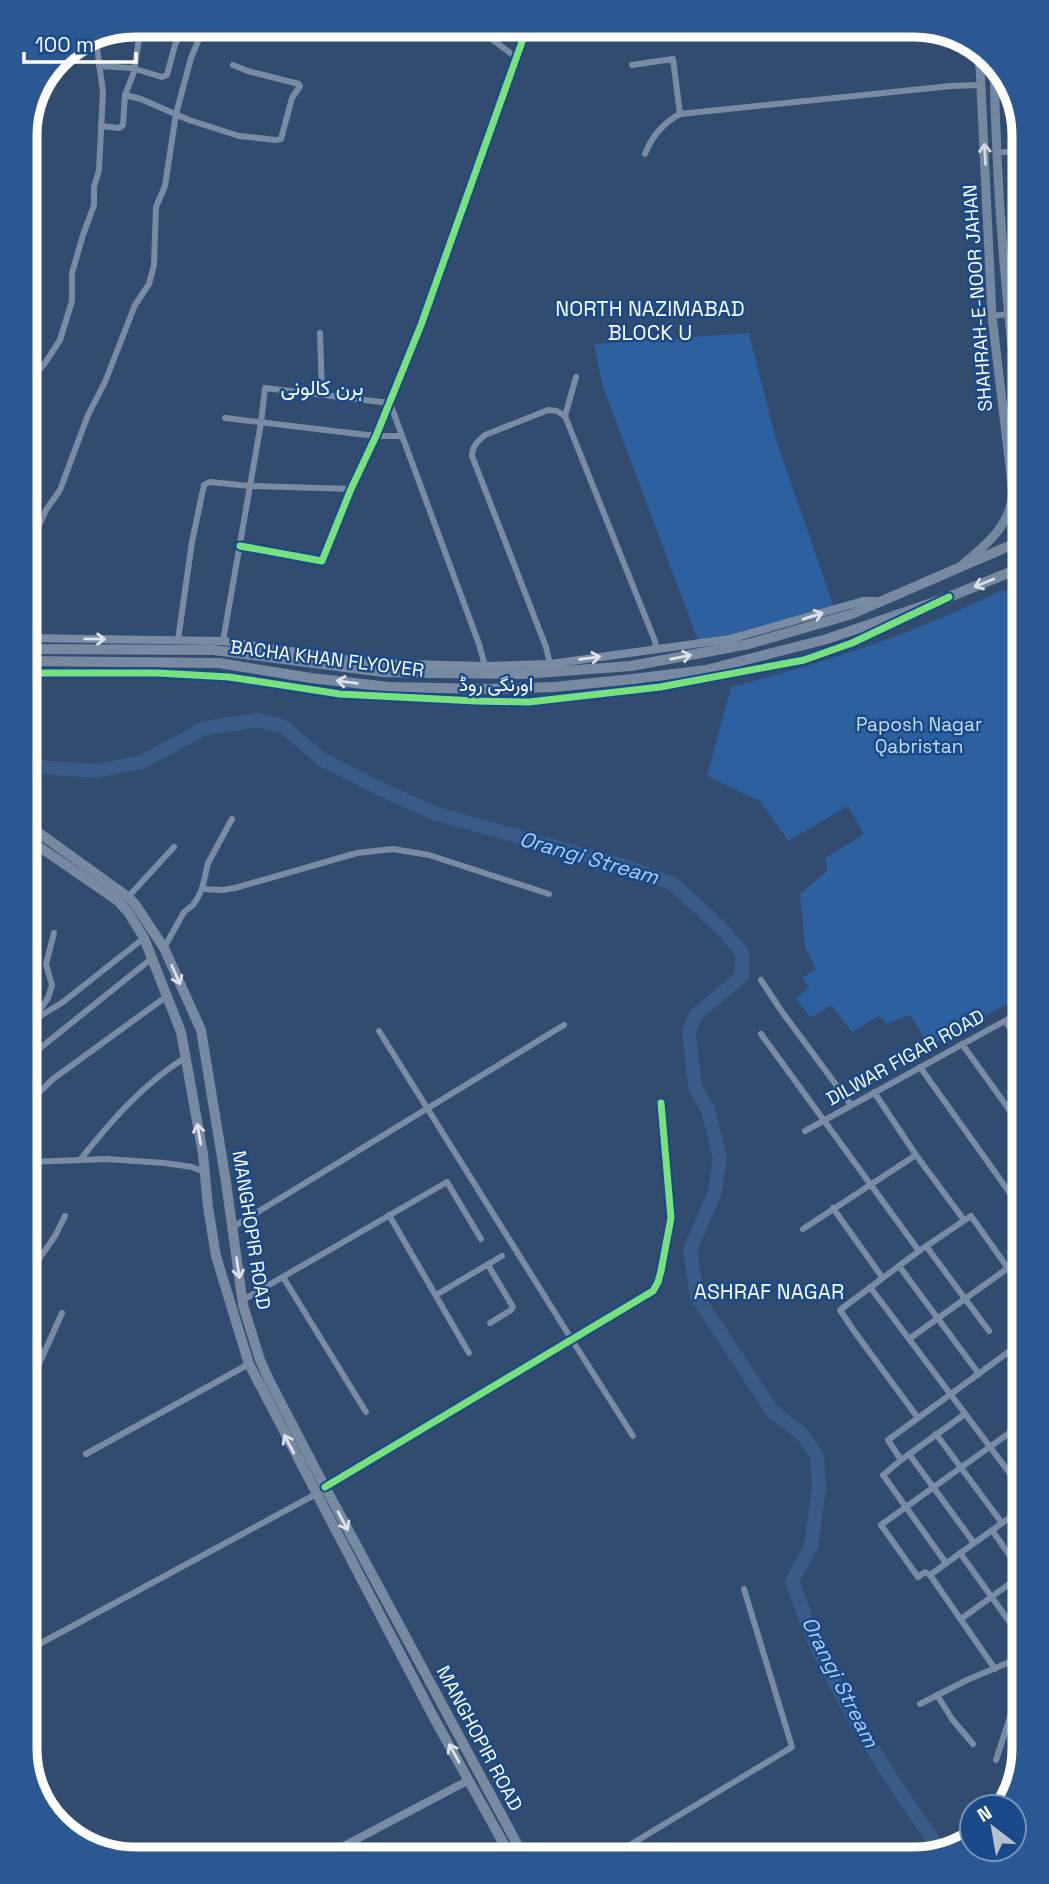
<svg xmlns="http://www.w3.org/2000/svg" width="1049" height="1884" font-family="'Space Grotesk',Vazirmatn,sans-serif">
<rect width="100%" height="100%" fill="#324c6f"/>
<g fill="#2d609f">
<polygon points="749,333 776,440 836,613 699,643 602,384 594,344"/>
<path d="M1003 590 1018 595 1016 664 1019 747 1020 997 930 1046 910 1015 887 1024 879 1016 852 1032 831 1005 811 1018 796 999 809 987 802 978 816 969 805 947 800 894 827 871 825 858 864 834 848 806 788 841 760 801 707 776 731 687C825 663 916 633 1003 590Z"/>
</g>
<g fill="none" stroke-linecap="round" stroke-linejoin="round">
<path stroke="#385b88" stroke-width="14" d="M28 789 38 767 96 771 142 762 205 728 259 720 284 727 323 760 378 788 437 814 624 866 672 883 720 927 742 952V976L695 1016 689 1032 695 1087 708 1110 720 1157 715 1192 690 1250 697 1297 773 1412 802 1434 817 1456 819 1487 811 1546 792 1581C800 1603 808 1626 817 1647 851 1719 895 1786 941 1851"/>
<g stroke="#798ca4" stroke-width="6">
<polyline points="464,25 489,37 517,58"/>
<polyline points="918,25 926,26"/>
<polyline points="489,37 494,25"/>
<polyline points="632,65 673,59 680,114"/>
<polyline points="99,66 132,68 162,77 167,75 175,45 185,25"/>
<polyline points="125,95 141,99 189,120 239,136 276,140 281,139 292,98 300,86 299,84 248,71 233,65"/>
<polyline points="101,126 119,128 123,125 125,95 134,72 141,25"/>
<polyline points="996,153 1016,151"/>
<path d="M645 154C652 136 663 123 680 114L951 86 981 85"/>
<polyline points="992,316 1017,313"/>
<polyline points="320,333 322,395"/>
<polyline points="390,403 479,644 485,666"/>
<polyline points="26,409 30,381 45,363 60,340 72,301 72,273 83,235 94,205 94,187 99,170 103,92 96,40"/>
<polyline points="565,416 576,377"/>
<polyline points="225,418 376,436 402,436"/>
<polyline points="240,546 322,561 351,489 376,436 421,325 528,25"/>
<polyline points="27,552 46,510 60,490 88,415 105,382 135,305 149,284 154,265 156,207 165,186 176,114 191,58 199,39 208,25"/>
<polyline points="178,640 192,542 204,485 210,482 250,486 351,489"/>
<polyline points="223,641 261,423 265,388 390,403"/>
<path d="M550 664 546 647 472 456C472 446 478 441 485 435L548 410 557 411 565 416 655 641 656 649"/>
<polyline points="28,860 44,849"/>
<polyline points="202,889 223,890 235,888 357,853 393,849 429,855 549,894"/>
<polyline points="128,897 174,847"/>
<polyline points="164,948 184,912 193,905 197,899 202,889 208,863 232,819"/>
<polyline points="761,980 780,1009 851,1105"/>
<polyline points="33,1020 48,998 52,985 46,964 54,933"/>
<polyline points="1005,1021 1021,1043"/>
<polyline points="29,1023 63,1002 144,938"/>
<polyline points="379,1031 572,1340 633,1436"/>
<polyline points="761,1034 919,1251"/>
<polyline points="962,1044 1021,1126"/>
<polyline points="29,1057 151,959"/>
<polyline points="920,1067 1022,1210"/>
<polyline points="874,1092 916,1155 964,1220"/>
<polyline points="30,1101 53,1079 167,996"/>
<polyline points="805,1131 1021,1012"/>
<path d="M80 1160C111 1121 143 1084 186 1057"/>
<polyline points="30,1162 107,1159 164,1163 192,1167 205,1172"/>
<polyline points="833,1208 882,1277"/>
<polyline points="389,1215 469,1353"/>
<polyline points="233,1227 564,1025"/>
<polyline points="803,1229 916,1155"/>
<polyline points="926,1246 989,1331"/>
<polyline points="488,1265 513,1307 511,1310 490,1323"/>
<polyline points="899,1266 979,1374"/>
<polyline points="30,1272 55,1236 65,1216"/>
<polyline points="283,1277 366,1412"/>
<polyline points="870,1287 1023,1491"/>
<polyline points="436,1295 502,1256"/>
<polyline points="243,1300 447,1182 481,1239"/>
<polyline points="909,1339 1008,1268"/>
<polyline points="31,1343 44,1353"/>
<polyline points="31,1382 62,1313"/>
<polyline points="965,1414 901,1460 888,1440 1022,1342"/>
<polyline points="918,1418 854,1331 840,1310 919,1251 971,1216 1022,1288"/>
<polyline points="1023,1423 881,1525 918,1577 925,1572 930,1575 1023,1508"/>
<polyline points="936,1434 1002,1523"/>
<polyline points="86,1454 249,1364"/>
<polyline points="909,1454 974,1543"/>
<polyline points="901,1460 883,1475 946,1563"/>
<polyline points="325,1487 653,1291 658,1282 661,1271 671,1218 661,1103"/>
<polyline points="992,1530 1023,1575"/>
<polyline points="960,1553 1024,1642"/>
<polyline points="930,1575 995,1669"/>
<polyline points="961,1619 1023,1574"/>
<polyline points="32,1648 316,1494"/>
<polyline points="937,1695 952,1719 973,1744"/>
<polyline points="920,1704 967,1680 1024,1656"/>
<polyline points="996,1760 1011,1714 1024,1688"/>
<polyline points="1007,1781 1024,1741"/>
<polyline points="615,1854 792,1747 744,1589"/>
</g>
<g stroke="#798ca4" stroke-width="8">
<polyline points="27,638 223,641 371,663 485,666 550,664 730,639 863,601 880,601"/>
<polyline points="27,673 158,673 229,677 340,694 476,701 529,702 660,687 804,660 852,643 921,611"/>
<polyline points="323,1857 469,1780"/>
</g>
<g stroke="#7488a0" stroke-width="9">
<path d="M994 63C996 176 1004 287 1018 399"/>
<path d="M963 564C987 544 1010 526 1013 493L992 316 979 46"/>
</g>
<g stroke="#7889a2" stroke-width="10">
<polyline points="27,649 214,650 383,672 429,673 523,674 631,666 749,644 852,614 1018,542"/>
<polyline points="27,661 219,663 311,678 389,687 490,689 554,687 633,679 706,670 827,639 949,597 1018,569"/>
<polyline points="28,825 128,897 135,904 164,948 201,1030 226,1182 243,1305 260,1360 269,1380 317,1472 523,1855"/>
<polyline points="28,839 118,901 128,912 144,938 181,1032 203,1154 208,1207 216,1256 249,1364 434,1718 510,1855"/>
</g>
<g stroke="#194988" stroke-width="11">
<g id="cycleway">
<polyline points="240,546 322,561 351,489 376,436 421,325 528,25"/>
<polyline points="27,673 158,673 229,677 340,694 476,701 529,702 660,687 804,660 852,643 949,597"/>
<polyline points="325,1487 653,1291 658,1282 661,1271 671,1218 661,1103"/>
</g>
</g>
<use href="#cycleway" stroke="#77e17e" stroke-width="7"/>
</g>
<defs><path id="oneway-shaft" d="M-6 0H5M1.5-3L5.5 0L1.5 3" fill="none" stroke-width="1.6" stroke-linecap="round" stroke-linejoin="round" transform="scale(1.75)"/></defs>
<use stroke="#d5dbe2" href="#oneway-shaft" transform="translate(985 154) rotate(-93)"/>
<g stroke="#dde2e8">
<use href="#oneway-shaft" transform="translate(984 583) rotate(158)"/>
<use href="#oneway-shaft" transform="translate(681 657) rotate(-11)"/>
<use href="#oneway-shaft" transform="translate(347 682) rotate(-173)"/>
<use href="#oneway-shaft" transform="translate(176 975) rotate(66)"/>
<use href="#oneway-shaft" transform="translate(199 1134) rotate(-100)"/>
<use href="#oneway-shaft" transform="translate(238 1268) rotate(82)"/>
<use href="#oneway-shaft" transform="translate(289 1444) rotate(-118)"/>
<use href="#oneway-shaft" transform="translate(343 1521) rotate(62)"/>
<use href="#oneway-shaft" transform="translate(454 1753) rotate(-119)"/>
</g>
<g stroke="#dee2e8">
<use href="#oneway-shaft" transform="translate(813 616) rotate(-17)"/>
<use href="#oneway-shaft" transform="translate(95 639) rotate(1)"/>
<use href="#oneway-shaft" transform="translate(590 658) rotate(-8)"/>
</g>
<g text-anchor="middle" stroke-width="5" stroke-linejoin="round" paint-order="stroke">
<g font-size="19" fill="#fff" stroke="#194988">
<text transform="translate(977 298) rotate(-94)" y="7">SHAHRAH-E-NOOR JAHAN</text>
<text transform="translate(327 658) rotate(7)" y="7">BACHA KHAN FLYOVER</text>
<text x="496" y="691">اورنگی روڈ</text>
<text transform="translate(905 1057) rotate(-29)" y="7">DILWAR FIGAR ROAD</text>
<text transform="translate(252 1230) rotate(81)" y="7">MANGHOPIR ROAD</text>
<text transform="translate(480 1738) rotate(62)" y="7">MANGHOPIR ROAD</text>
</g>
<g font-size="19" fill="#c6ddf9" stroke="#194988">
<text x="919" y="731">Paposh Nagar<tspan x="919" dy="22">Qabristan</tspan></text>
</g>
<g font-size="21" fill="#fff" stroke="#194988">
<text x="650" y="316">NORTH NAZIMABAD<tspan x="650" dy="24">BLOCK U</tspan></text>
<text x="322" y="395">ہرن کالونی</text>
<text x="769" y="1299">ASHRAF NAGAR</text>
</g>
<g font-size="21" font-style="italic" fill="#accdf4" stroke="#194988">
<text transform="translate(589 858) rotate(16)" y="7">Orangi Stream</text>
<text transform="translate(840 1682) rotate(63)" y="7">Orangi Stream</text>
</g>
</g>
<path d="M0 0H1049V1884H0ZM135 37H914A98 98 0 0 1 1012 135V1749A98 98 0 0 1 914 1847H135A98 98 0 0 1 37 1749V135A98 98 0 0 1 135 37Z" fill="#2b5892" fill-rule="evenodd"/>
<path fill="none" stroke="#fff" stroke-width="9" d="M135 37H914A98 98 0 0 1 1012 135V1749A98 98 0 0 1 914 1847H135A98 98 0 0 1 37 1749V135A98 98 0 0 1 135 37Z"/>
<g transform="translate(993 1828) rotate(329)"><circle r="33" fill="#194988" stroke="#7592b8" stroke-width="2"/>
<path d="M0-5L12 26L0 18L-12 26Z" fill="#b7c0cd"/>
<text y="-10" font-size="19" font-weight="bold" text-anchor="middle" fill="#ffffff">N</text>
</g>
<path d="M24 52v10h112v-10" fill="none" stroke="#ffffff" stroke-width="3.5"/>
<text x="35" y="52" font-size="21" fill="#ffffff" stroke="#194988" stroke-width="5" paint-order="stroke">100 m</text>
</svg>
